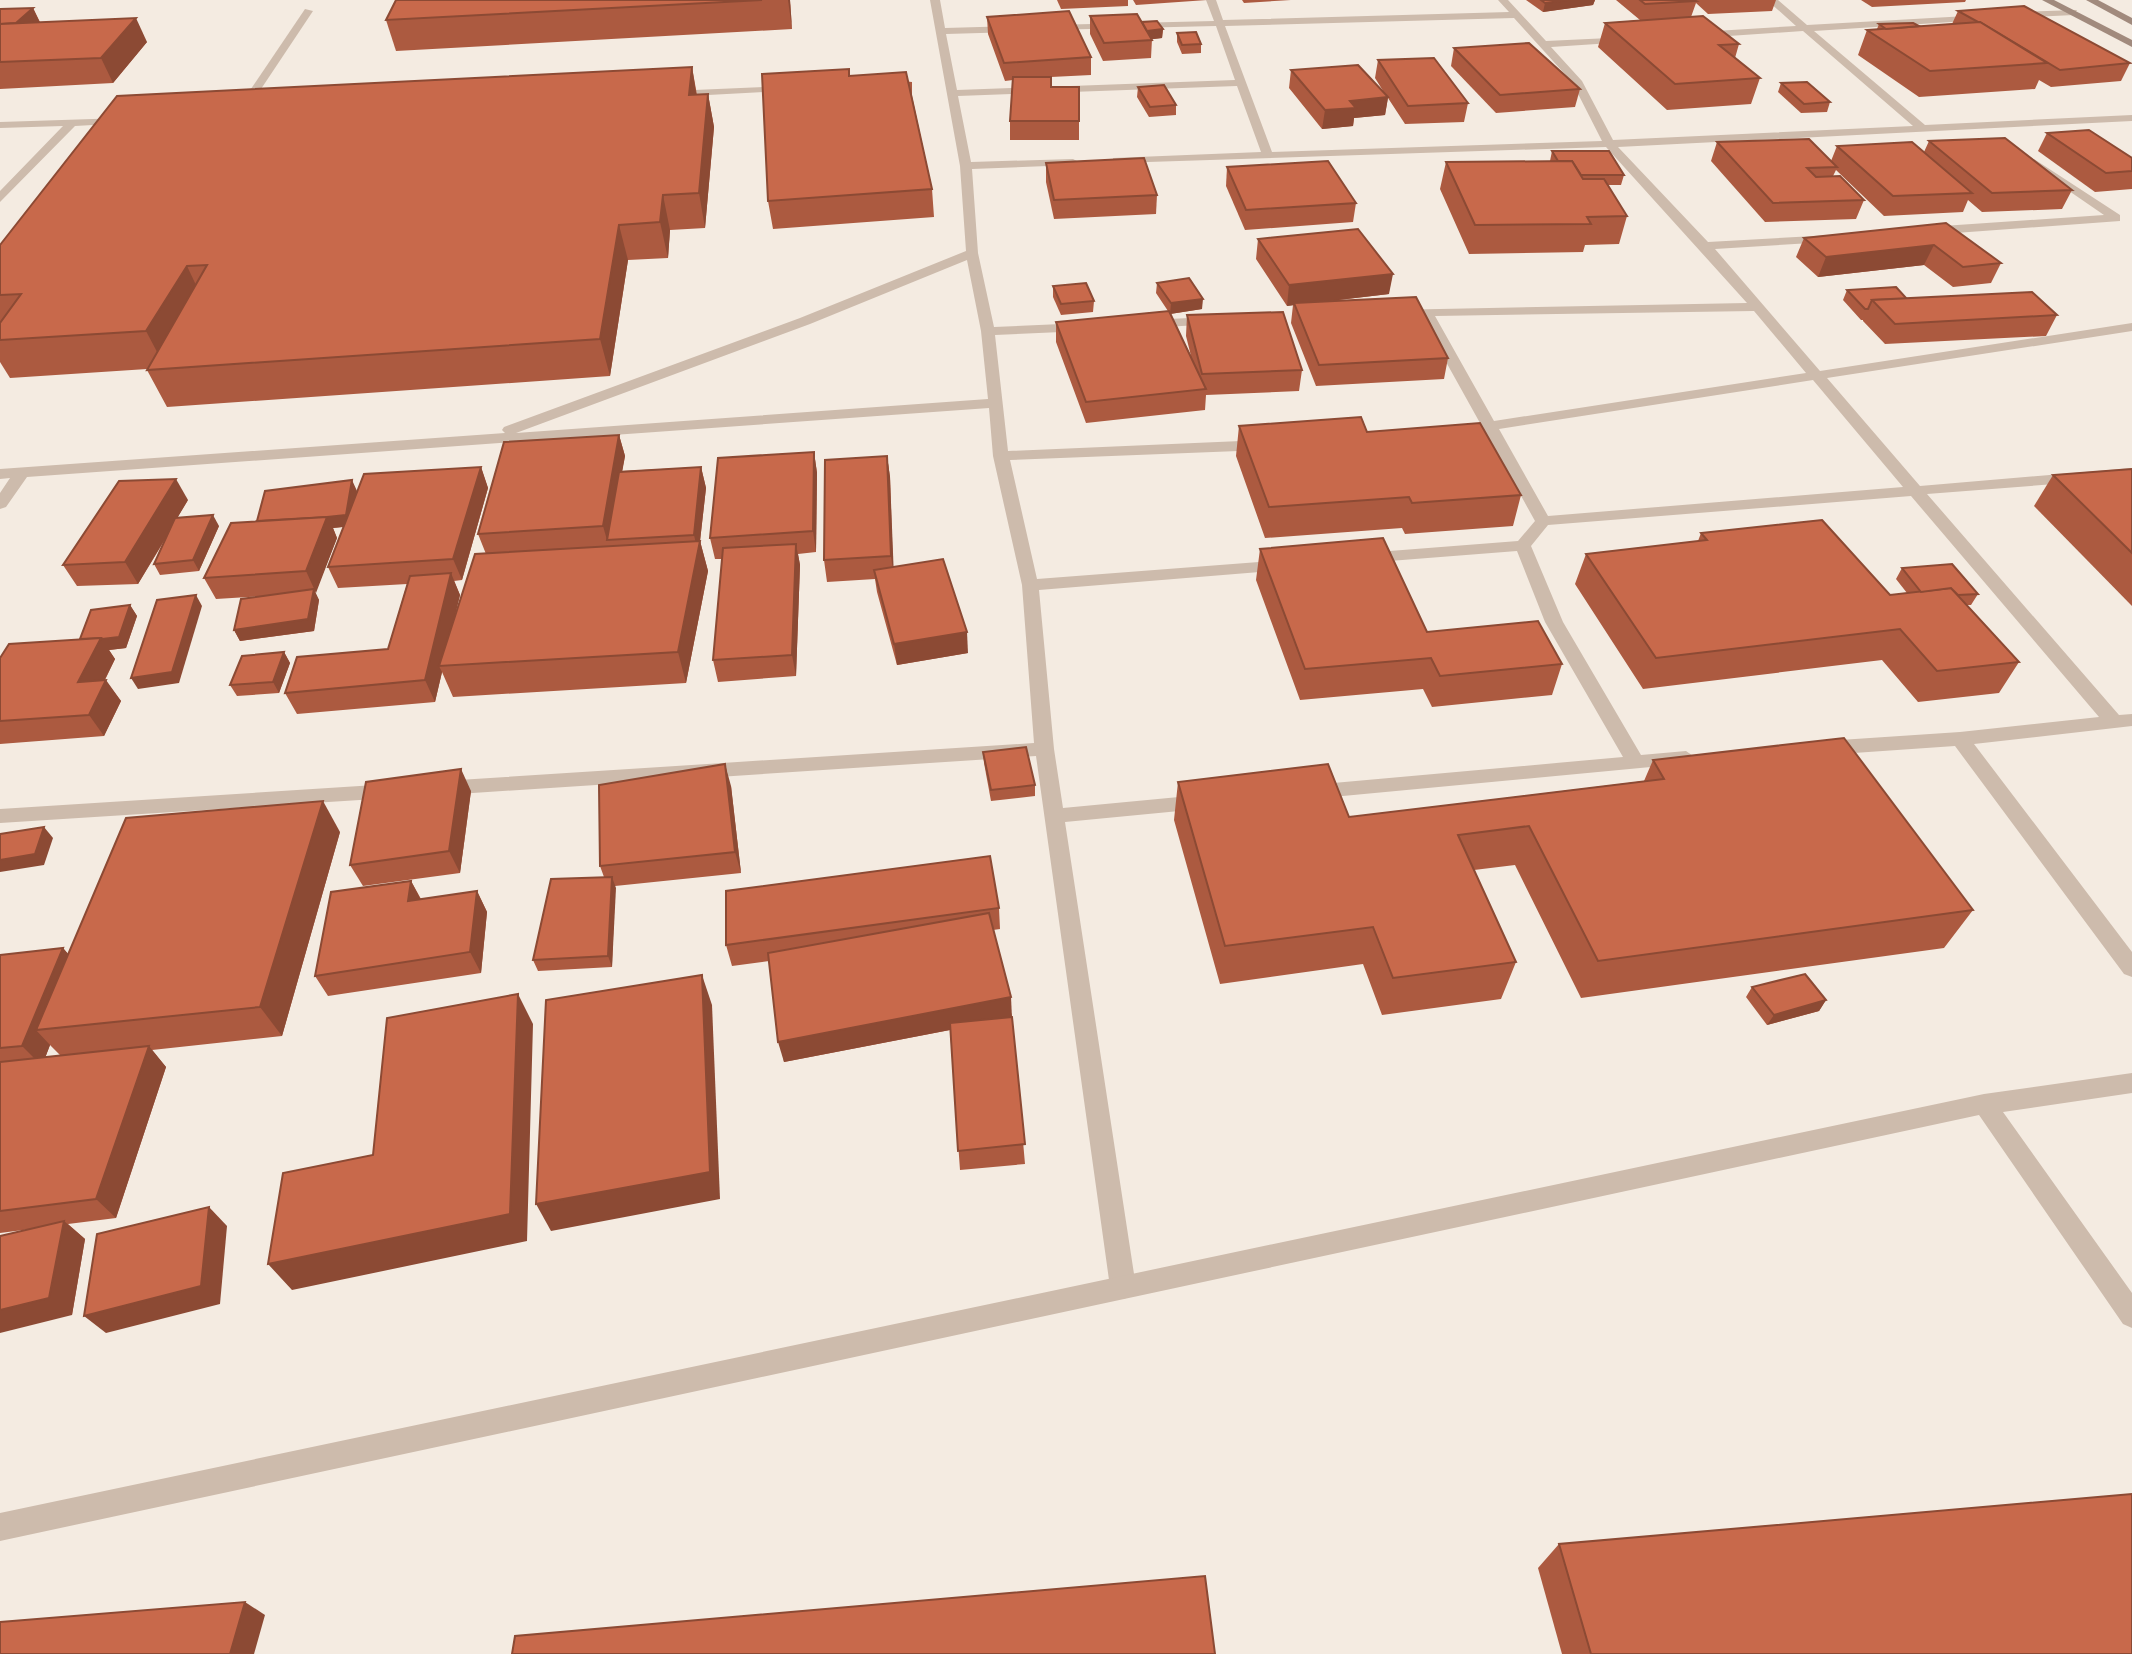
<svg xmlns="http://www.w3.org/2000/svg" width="2132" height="1654" font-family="'IBM Plex Sans',sans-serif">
<rect width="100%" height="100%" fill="#f4ebe1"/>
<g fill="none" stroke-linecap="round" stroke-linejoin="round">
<g fill="#cdbbac" fill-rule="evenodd">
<path d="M930 0H940L945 28 1015 26 1020 29 1015 32 946 34 957 90 1235 80 1216 26 1048 30 1051 25 1214 21 1206 0H1216L1223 20 1509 12 1498 0H1508L1546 41 1631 37 1627 42 1551 47 1582 81 1613 140 1913 126 1803 31 1699 38 1694 35 1699 32 1796 26 1767 0H1778L1807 25 1985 15 1982 20 1814 31 1925 125 2132 115V121L1618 147 1708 242 1832 235V241L1828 242 1715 249 1820 371 2132 323V331L1827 378 1920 486 2132 468V478L1927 494 2119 715 2132 714V726L1974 744 2132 952V977L2124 974 1955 746 1825 755 1816 748 1825 741 1960 732 2099 717 1911 496 1548 525 1531 546 1563 622 1641 755 1686 751 1696 758 1693 763 1311 799 1304 797 1301 792 1311 785 1623 757 1545 622 1517 551 1364 563 1356 558 1364 553 1518 541 1535 521 1485 431 1456 435 1449 431 1451 428 1480 423 1421 317 1390 316V310L1747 303 1606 147 1117 163 1113 162V158L1261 152 1237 86 958 96 971 162 1073 159 1079 162 1073 165 972 169 978 253 994 327 1084 323 1091 327 1084 331 995 335 1008 451 1264 440 1272 445 1264 450 1010 460 1037 579 1284 560 1292 565 1284 570 1039 590 1054 749 1063 808 1200 795 1210 802 1200 809 1065 822 1136 1287 1132 1296 1123 1299 1114 1296 1110 1287 1036 756 443 795 433 788 443 781 1034 743 1022 585 993 456 989 408 27 477 6 507 0 509V493L10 478 0 479V469L505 433 502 430 504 427 800 318 966 251 960 166ZM1514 18 1572 82 1602 141 1272 152 1225 26ZM967 260 981 331 988 399 516 433 810 324ZM1754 311 1806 373 1494 421 1435 316ZM1813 380 1903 487 1548 516 1499 429Z"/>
<polygon points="305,9 313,11 245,113 237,113 236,111"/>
<polygon points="2077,10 2074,15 2014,18 2009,15 2014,12"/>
<polygon points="789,86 789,90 785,91 671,97 666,94 671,91"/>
<polygon points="124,118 128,119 128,123 75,126 0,202 0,191 63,126 0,128 0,122"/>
<polygon points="2034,159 2120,215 2120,221 1928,235 1922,231 1928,227 2104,215 2030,164 2028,162"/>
<polygon points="1211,317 1216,318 1216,324 1147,328 1140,324 1147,320"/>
<polygon points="391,784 401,791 391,798 0,823 0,809"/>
</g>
<polygon fill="#cdbbac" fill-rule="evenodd" points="2132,1073 2132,1093 2003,1112 2132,1293 2132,1328 2123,1324 1979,1115 0,1541 0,1513 1984,1094"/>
<g fill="#a18a7d" fill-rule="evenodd">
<polygon points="2042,0 2054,0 2132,40 2132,47"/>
<polygon points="2086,0 2098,0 2132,18 2132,25"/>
</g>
</g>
<g fill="#ac5a40" fill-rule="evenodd">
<polygon points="396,0 790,0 792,29 396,51 386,20"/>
<polygon points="1057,0 1128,0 1128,6 1061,9"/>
<polygon points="1133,0 1207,0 1136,5"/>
<polygon points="1242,0 1291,0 1244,3"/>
<polygon points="1526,0 1595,0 1593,5 1543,12"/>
<polygon points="1616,0 1776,0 1772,11 1708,14 1696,3 1691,17 1739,44 1735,58 1760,78 1751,104 1667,110 1598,47 1605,23 1640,20"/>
<polygon points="1861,0 1966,0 1965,2 1872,7"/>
<polygon points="33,8 40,22 147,42 113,83 0,89 0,9"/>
<polygon points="1958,11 2130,63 2121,81 2051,87 2039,80 2035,89 1919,97 1858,55 1867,30 1877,29 1879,24 1919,26 1952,24"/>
<polygon points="1090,16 1142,22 1163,29 1162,38 1152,39 1151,58 1103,61 1090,34"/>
<polygon points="987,17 1091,57 1091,75 1051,77 1051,87 1079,87 1079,140 1010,140 1010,121 1013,80 1005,81 988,34"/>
<polygon points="1177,33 1201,44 1201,53 1182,54 1177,42"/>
<polygon points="1454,48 1580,89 1575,107 1496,113 1451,66"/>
<polygon points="1378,60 1468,103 1464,122 1405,124 1388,98 1385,115 1354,118 1353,126 1322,129 1289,88 1291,70 1385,94 1375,78"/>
<polygon points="692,67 697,95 708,94 714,127 705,228 670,230 668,258 628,260 610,376 167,407 147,370 147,369 10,378 0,362 0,245"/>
<polygon points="849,76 912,82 912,96 932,189 934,217 773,229 768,201"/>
<polygon points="1781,83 1830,102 1827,112 1801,113 1778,92"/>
<polygon points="1138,87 1176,105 1176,115 1149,117 1137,97"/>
<polygon points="2047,133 2132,158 2132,189 2095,192 2038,151"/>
<polygon points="1929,141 2072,190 2062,209 1982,212 1968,200 1963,212 1884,216 1836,170 1833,176 1864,200 1856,219 1765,222 1711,161 1717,142 1831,161 1837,146 1924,152"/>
<polygon points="1552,151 1624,175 1621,185 1608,185 1627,216 1619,244 1585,245 1583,252 1469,254 1440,189 1446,162 1550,161"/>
<polygon points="1046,163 1157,195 1156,214 1054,219 1046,182"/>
<polygon points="1227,167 1356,203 1353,222 1245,230 1226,186"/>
<polygon points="1946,223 2001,263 1991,283 1953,287 1924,265 1818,277 1796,257 1804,238"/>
<polygon points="1258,239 1389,294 1322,302 1448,358 1444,379 1316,386 1291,323 1293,305 1287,306 1256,259"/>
<polygon points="1157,283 1202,309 1170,314 1191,356 1186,336 1187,315 1302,370 1299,391 1206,395 1205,410 1086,423 1056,342 1056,322 1168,311 1156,293"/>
<polygon points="1053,286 1094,301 1093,312 1061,315 1053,297"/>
<polygon points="1847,290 1907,299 2057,315 2046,336 1885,344 1863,321 1863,320 1861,320 1843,300"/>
<polygon points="1239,426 1367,432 1521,495 1513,526 1405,534 1402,528 1265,538 1236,456"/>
<polygon points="619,435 625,456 622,471 701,467 706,488 700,541 708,571 686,683 453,697 442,672 435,702 297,714 285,693 388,649 407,584 338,588 328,567 343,527 333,528 337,538 315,593 319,600 314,631 240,641 234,630 265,596 216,599 204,578 257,521 357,491 481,467 488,488 462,580 454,581 460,595 453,622 486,554 478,534"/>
<polygon points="814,452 817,473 816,552 798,554 800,565 796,676 718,682 713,660 722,559 715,559 710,538"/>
<polygon points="887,456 890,477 893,567 968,653 897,665 877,592 875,579 827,582 824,560"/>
<polygon points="2132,469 2132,606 2034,506 2053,475"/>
<polygon points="188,500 177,518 219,526 199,571 160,575 154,564 166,538 138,584 77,586 63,565"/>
<polygon points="1701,533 1890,595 1907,593 1896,579 1902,568 1978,594 1971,605 1967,605 2019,662 1999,693 1918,702 1882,660 1643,689 1575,584 1586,554 1698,541"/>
<polygon points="1260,549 1427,632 1562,664 1552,695 1432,707 1423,689 1300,700 1256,580"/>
<polygon points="130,605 137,616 126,648 109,650 115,659 105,680 121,701 104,736 0,744 0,658 80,639"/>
<polygon points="284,652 290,663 279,693 237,696 230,685"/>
<polygon points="983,752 1035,785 1035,796 991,801 984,763"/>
<polygon points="1653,760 1973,910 1944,948 1581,998 1515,865 1474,870 1516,962 1501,999 1382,1015 1363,964 1220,984 1174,820 1178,782 1349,817 1644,781"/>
<polygon points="731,786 741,873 615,886 612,967 538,971 533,960 604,877 600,866"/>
<polygon points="471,791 460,873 363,886 350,865"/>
<path d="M340 832 282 1036 152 1050 166 1067 116 1218 68 1224 85 1239 72 1315 31 1229 0 1233V955L63 948 68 954ZM50 1045 61 1056 45 1058Z"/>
<polygon points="411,881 421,899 477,891 487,912 481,973 328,996 315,976"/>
<polygon points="999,908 1000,929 993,930 1012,1017 1025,1164 960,1170 950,1030 784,1062 769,961 732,966 726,945"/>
<polygon points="1752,987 1826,1000 1819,1011 1767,1025 1746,997"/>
<polygon points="1559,1544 2132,1654 1562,1654 1538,1568"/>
</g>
<g fill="#8c4a34">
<polygon points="788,0 790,0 792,29"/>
<polygon points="1568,0 1595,0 1593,5 1543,12 1545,3"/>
<polygon points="33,8 41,25 12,27"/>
<polygon points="136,18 147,42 113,83 101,58"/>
<polygon points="1163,29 1162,38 1146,40 1146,31"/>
<polygon points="692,67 697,99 689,95"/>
<polygon points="708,94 714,127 705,228 699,193"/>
<polygon points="1388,97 1385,115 1354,118 1353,126 1322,129 1325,110 1350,101"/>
<polygon points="663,195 670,230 668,258 660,222"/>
<polygon points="619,225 628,260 610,376 600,339"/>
<polygon points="1934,245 1924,265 1818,277 1826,257"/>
<polygon points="187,266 204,302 165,367 146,331"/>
<polygon points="1393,274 1389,294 1287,306 1289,285"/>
<polygon points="1203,299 1202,309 1170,314 1171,303"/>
<polygon points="619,435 625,456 610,540 607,540 603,526"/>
<polygon points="814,452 817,473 816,552 813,531"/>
<polygon points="887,456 890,477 894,578 891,556"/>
<polygon points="481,467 488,488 462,580 453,559"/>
<polygon points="701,467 706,488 700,541 708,571 686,683 678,652 698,553 694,535"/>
<polygon points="176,479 188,500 138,584 125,562"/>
<polygon points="352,480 357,491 351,526 333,528 337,538 316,593 306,571 262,537"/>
<polygon points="213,515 219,526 199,571 193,560"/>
<polygon points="796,544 800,565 796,676 792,655"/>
<polygon points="451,573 460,595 443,666 439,666 442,672 435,702 425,680"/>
<polygon points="314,589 319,600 314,631 240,641 234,630"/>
<polygon points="196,595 202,606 179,683 138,689 131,678"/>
<polygon points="130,605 137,616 126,648 109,650 115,659 93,703 78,682 86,653"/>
<polygon points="967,632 968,653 897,665 894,644"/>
<polygon points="284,652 290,663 279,693 273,682"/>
<polygon points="106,680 121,701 104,736 89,715"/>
<polygon points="725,764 731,786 741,873 735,852"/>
<polygon points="461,769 471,791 460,873 449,851"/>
<polygon points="323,801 340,832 282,1036 260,1007"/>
<polygon points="44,827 53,838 44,865 0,872 0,860"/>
<polygon points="612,877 616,888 612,967 608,956"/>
<polygon points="411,881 422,902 408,901"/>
<polygon points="477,891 487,912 481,973 470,952"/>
<polygon points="63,948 81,969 36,1030 50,1045 42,1066 22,1046"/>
<polygon points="702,975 712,1005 720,1199 551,1231 536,1204"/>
<polygon points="518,994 533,1024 527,1241 292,1290 268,1264 510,1214"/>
<polygon points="1011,997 1012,1018 784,1062 778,1042"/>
<polygon points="1826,1000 1819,1011 1767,1025 1774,1015"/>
<polygon points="149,1046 166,1067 116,1218 96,1199"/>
<polygon points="209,1207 227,1226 220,1304 106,1333 84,1316"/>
<polygon points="64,1221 85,1239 72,1315 0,1333 0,1310"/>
<polygon points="245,1602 265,1615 254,1654 230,1654"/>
</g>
<g fill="#c8694b" stroke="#8c4a34" stroke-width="2">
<polygon points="396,0 762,0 386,20"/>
<polygon points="1541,0 1568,0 1545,3"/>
<polygon points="1640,0 1694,0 1696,1 1645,4"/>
<polygon points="2024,6 2130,63 2060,70 1980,22 1978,22 1958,11"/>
<polygon points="33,8 16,23 0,24 0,9"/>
<polygon points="1069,11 1091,57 1004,63 987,17"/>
<polygon points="1137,14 1152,40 1104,43 1090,16"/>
<polygon points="1703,16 1739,44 1719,45 1760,78 1675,84 1605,23"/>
<polygon points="136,18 101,58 0,62 0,24"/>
<polygon points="1157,21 1163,29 1147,31 1142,22"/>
<polygon points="1980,22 2047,63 1930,71 1867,30"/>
<polygon points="1913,23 1919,26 1886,29 1879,24"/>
<polygon points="1196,32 1201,44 1182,45 1177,33"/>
<polygon points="1529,43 1580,89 1500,95 1454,48"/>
<polygon points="1434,58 1468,103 1408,106 1378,60"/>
<polygon points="1358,65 1388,97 1350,101 1356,108 1325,110 1291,70"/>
<polygon points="692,67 689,95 708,94 699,193 663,195 660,222 619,225 600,339 147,370 207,265 187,266 146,331 0,340 0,323 21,294 0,295 0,245 117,96"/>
<polygon points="849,69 849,76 906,72 932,189 768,201 762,74"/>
<polygon points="1013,77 1051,77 1051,87 1079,87 1079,121 1010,121"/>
<polygon points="1807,82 1830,102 1804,104 1781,83"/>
<polygon points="1164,85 1176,105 1150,107 1138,87"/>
<polygon points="2089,130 2132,158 2132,171 2106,173 2047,133"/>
<polygon points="2005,138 2072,190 1992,193 1929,141"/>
<polygon points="1809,139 1837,167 1807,168 1816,177 1840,176 1864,200 1773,203 1717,142"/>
<polygon points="1912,142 1972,193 1893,196 1837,146"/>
<polygon points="1552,151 1609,151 1624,175 1581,175 1572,161 1558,161"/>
<polygon points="1144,158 1157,195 1054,200 1046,163"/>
<polygon points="1328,161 1356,203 1246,210 1227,167"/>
<polygon points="1572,161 1583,179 1604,179 1627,216 1587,217 1591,224 1475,225 1446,162"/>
<polygon points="1946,223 2001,263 1963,267 1934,245 1826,257 1804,238"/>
<polygon points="1358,229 1393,274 1289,285 1258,239"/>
<polygon points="1189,278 1203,299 1171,303 1157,283"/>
<polygon points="1086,283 1094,301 1061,304 1053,286"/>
<polygon points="1896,287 1907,299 1872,300 1868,309 1865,309 1847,290"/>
<polygon points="2032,292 2057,315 1895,324 1872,300"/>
<polygon points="1416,297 1448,358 1319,365 1294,303"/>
<polygon points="1169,311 1206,389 1086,402 1056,322"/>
<polygon points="1283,312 1302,370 1202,374 1187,315"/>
<polygon points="1361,417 1367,432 1480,423 1521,495 1412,503 1409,497 1269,507 1239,426"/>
<polygon points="619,435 603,526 478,534 504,442"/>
<polygon points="814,452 813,531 710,538 718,458"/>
<polygon points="887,456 891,556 824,560 825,460"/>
<polygon points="481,467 453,559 328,567 364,474"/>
<polygon points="701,467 694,535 607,540 619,472"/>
<polygon points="2132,469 2132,553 2053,475"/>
<polygon points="176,479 125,562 63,565 119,481"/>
<polygon points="352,480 346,515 327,517 257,521 265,491"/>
<polygon points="213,515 193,560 154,564 175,518"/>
<polygon points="327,517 306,571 204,578 231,523"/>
<polygon points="1822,520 1890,595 1951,588 2019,662 1937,671 1900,629 1656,658 1586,554 1707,540 1701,533"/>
<polygon points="1383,538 1427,632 1538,621 1562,664 1440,676 1431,658 1305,669 1260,549"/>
<polygon points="700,541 678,652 439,666 475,554"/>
<polygon points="796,544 792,655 713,660 723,548"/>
<polygon points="943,559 967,632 894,644 874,570"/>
<polygon points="1952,564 1978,594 1958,595 1951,588 1921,592 1902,568"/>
<polygon points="451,573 425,680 285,693 297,657 388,649 410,576"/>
<polygon points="314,589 308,619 234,630 241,599"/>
<polygon points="196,595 172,672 131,678 157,600"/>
<polygon points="130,605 119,637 102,639 101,638 80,639 91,610"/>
<polygon points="101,638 78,682 106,680 89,715 0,721 0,658 9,644"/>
<polygon points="284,652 273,682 230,685 242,656"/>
<polygon points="1844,738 1973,910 1598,961 1529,826 1458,835 1516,962 1393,978 1373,927 1225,946 1178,782 1328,764 1349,817 1664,779 1653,760"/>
<polygon points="1026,747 1035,785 991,790 983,752"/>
<polygon points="725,764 735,852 600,866 599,785"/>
<polygon points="461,769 449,851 350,865 366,782"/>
<polygon points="323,801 260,1007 36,1030 126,818"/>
<polygon points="44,827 35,854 0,860 0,834"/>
<polygon points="990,856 999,908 726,945 726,891"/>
<polygon points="612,877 608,956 533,960 551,879"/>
<polygon points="411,881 408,901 477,891 470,952 315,976 331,892"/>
<polygon points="989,913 1011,997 778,1042 768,953"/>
<polygon points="63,948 22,1046 0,1048 0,955"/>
<polygon points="1805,974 1826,1000 1774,1015 1752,987"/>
<polygon points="702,975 710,1172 536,1204 546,1000"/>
<polygon points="518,994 510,1214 268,1264 283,1173 373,1155 387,1018"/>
<polygon points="1012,1017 1025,1144 958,1151 950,1023"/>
<polygon points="149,1046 96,1199 0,1211 0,1062"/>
<polygon points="209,1207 201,1286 84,1316 97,1234"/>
<polygon points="64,1221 49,1298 0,1310 0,1236"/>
<polygon points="2132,1494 2132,1654 1591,1654 1559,1544"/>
<polygon points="1205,1576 1215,1654 512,1654 515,1636"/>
<polygon points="245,1602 230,1654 0,1654 0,1622"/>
</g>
</svg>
